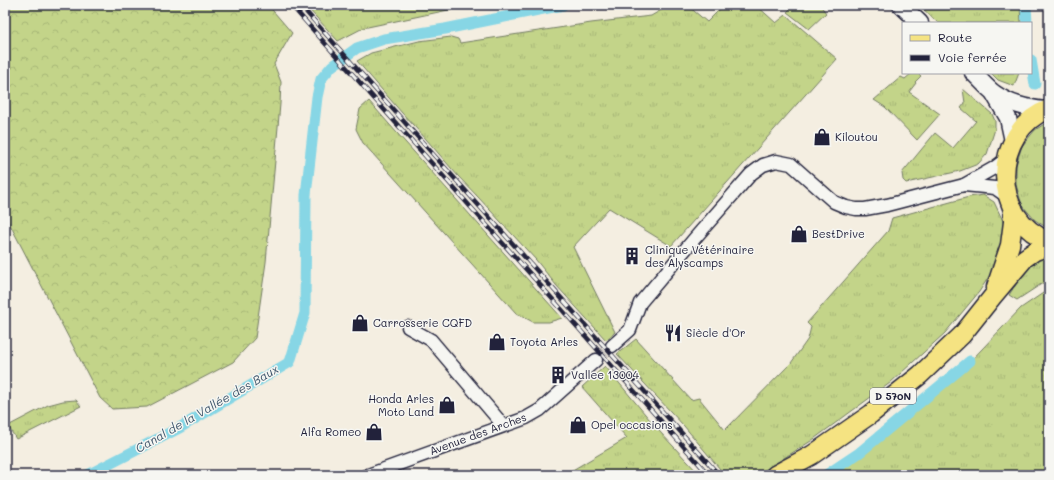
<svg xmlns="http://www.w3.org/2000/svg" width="1054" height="480" font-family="Mali,sans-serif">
<defs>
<pattern id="grass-tufts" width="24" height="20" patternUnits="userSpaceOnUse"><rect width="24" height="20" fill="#c3d489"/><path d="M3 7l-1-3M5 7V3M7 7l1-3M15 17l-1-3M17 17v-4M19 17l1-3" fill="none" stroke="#a7b677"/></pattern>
<pattern id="forest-crowns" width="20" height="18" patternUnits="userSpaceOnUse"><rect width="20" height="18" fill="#c3d489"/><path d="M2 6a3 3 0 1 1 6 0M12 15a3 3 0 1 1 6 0" fill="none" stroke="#a7b677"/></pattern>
</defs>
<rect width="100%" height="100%" fill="#f4eee1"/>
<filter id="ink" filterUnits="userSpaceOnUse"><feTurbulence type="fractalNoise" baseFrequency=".025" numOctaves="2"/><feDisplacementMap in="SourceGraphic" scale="8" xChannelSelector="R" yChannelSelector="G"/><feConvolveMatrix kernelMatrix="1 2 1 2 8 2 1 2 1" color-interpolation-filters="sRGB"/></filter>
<g filter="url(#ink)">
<g fill="url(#grass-tufts)" stroke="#727b62">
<polygon points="305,5 472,5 363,28 338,41"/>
<polygon points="670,5 687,5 707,22 724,5 756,5 776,23 786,15 837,59 671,246 609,208 573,247 615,332 606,340 556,285 536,260 478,197 458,176 426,139 402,113 357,61 371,53 419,41 451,37 458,39 460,43 591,23 651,16"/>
<polygon points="794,5 820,5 826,13 809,29 787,12"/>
<polygon points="919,5 1020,5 1021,23 938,23"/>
<polygon points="912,73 918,73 921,76 915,82 916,83 909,92 940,114 917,140 885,107 874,100 901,77 905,79"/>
<polygon points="991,73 1019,73 1014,86 998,80"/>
<polygon points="963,89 992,114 995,121 995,129 987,154 978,164 960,171 906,183 903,180 902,173 935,133 953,148 976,121 961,108 965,103"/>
<polygon points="369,101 389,124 562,318 549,322 533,322 516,313 363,143 356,129 360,109"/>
<polygon points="1049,121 1049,229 1035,220 1022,205 1016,185 1016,165 1022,146 1035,130"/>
<polygon points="983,195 994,202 1003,221 1005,241 995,267 979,292 945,333 890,383 811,441 757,475 725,475 684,426 617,354 636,339 691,400 699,398 725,430 791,363 808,339 811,327 807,323 888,231 892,218 969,197"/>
<path d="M1049 253V279L1017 300 1009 295C1020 278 1029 260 1049 253Z"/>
<polygon points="1049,289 1049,475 831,475 860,455 963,369 1021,308"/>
<polygon points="605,366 660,432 700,475 564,475 627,438 582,387"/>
<polygon points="76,400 81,406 16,439 8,426 48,405 63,401"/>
</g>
<polygon fill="url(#forest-crowns)" stroke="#727b62" points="5,5 268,5 292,33 274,64 281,82 280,104 266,262 255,338 233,362 147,407 112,409 100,398 5,215"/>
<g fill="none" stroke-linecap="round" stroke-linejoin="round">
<g stroke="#87d6e5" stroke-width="11">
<polyline points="1026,5 1027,23"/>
<polyline points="1031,60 1035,84"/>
<polyline points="88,475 181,427 290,362 305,313 306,195 317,97 321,79 332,66 357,48 384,39 445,29 563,5"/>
<polyline points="826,475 859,453 970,361"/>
</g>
<polyline stroke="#cac5c0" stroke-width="12" stroke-dasharray="12 6" stroke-linecap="butt" points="596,360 612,346"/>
<g stroke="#22223b" stroke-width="15">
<g id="street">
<polyline points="964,185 995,188 1008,197"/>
<polyline points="408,327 431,340 503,425"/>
<polyline points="612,346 630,330 640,303 695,238 751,174 763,165 776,161 791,164 834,202 846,207 856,209 865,209 887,205 964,185 994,168 1006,159"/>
<polyline points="368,475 526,418 540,410 596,360"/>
</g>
</g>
<g stroke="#22223b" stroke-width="19">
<g id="secondary">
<polyline points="901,5 920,23"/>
<path d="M973 73C980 79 986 87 994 93 1010 104 1025 108 1045 110"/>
<polyline points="994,94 1008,118 1013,141"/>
</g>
</g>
<g stroke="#22223b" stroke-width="21">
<g id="primary">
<path d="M1049 109C991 131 990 219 1049 241"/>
<polyline points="996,287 1010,245 1013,222 1013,208"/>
<polyline points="775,475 812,455 871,414 920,375 962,335 993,296 1025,258 1035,251 1049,246"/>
</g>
</g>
<use href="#street" stroke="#f6f6f2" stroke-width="12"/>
<use href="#secondary" stroke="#f6f6f2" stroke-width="16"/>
<use href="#primary" stroke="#f5e382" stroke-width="18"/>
<g stroke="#22223b" stroke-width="4.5">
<g id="rail">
<polyline points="291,5 709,475"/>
<polyline points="300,5 719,475"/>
</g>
</g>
<use href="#rail" stroke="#f6f6f2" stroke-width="3" stroke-dasharray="9" stroke-linecap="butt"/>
</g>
</g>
<defs>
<g id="shop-bare" transform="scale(1.38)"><path d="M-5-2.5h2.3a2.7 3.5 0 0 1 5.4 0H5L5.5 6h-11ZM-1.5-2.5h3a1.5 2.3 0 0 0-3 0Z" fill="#22223b" stroke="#f6f6f2" stroke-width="2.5" paint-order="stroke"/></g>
<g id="building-bare" transform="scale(1.38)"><path d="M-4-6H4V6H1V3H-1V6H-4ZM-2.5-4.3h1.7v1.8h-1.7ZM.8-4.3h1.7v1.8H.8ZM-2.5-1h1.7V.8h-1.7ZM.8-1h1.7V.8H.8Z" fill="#22223b" stroke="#f6f6f2" stroke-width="2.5" paint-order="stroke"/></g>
<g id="restaurant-bare" transform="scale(1.38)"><path d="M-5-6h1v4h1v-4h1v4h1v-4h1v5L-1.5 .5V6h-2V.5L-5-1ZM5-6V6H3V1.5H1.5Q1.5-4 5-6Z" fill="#22223b" stroke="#f6f6f2" stroke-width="2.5" paint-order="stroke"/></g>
</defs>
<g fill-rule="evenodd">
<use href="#shop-bare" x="822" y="137"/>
<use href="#shop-bare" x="799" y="234"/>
<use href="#building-bare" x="632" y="256"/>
<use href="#shop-bare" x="360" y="323"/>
<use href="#restaurant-bare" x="673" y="333"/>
<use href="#shop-bare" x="497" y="342"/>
<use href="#building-bare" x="558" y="375"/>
<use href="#shop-bare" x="447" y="405"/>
<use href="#shop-bare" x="578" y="425"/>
<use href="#shop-bare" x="374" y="432"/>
</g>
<g text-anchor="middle" stroke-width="3" stroke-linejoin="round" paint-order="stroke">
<rect fill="#f6f6f2" stroke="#626272" stroke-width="1" x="870" y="388" width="46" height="16" rx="3"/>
<g font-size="10" font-weight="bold" fill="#22223b">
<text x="893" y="400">D 570N</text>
</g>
<g font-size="11" fill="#22223b" stroke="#f6f6f2" text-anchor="start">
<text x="835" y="141">Kiloutou</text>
<text x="812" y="238">BestDrive</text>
<text x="645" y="254">Clinique Vétérinaire<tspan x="645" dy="13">des Alyscamps</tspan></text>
<text x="373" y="327">Carrosserie CQFD</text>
<text x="686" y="337">Siècle d'Or</text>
<text x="510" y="346">Toyota Arles</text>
<text x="571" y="379">Vallee 13004</text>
<text x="434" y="403" text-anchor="end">Honda Arles<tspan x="434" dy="13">Moto Land</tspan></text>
<text x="591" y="429">Opel occasions</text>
<text x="361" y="436" text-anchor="end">Alfa Romeo</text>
</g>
<g font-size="11" fill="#22223b" stroke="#f6f6f2">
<text transform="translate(478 434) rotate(-20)" y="4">Avenue des Arches</text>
</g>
<g font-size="12" font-style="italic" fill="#40586e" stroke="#f6f6f2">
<text transform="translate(207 409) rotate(-30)" y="4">Canal de la Vallée des Baux</text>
</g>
</g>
<rect width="1054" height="480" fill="none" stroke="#f6f6f2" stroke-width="20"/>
<rect x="10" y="10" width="1034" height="460" fill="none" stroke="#22223b" stroke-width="1.5" filter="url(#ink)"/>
<rect x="902" y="22" width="130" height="52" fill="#f6f6f2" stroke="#a1a1a9"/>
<rect x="910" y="35" width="20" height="6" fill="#f5e382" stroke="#a1a1a9"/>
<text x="938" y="42" font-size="12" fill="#22223b">Route</text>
<rect x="910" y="55" width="20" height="6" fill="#22223b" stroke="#a1a1a9"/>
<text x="938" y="62" font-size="12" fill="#22223b">Voie ferrée</text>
</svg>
